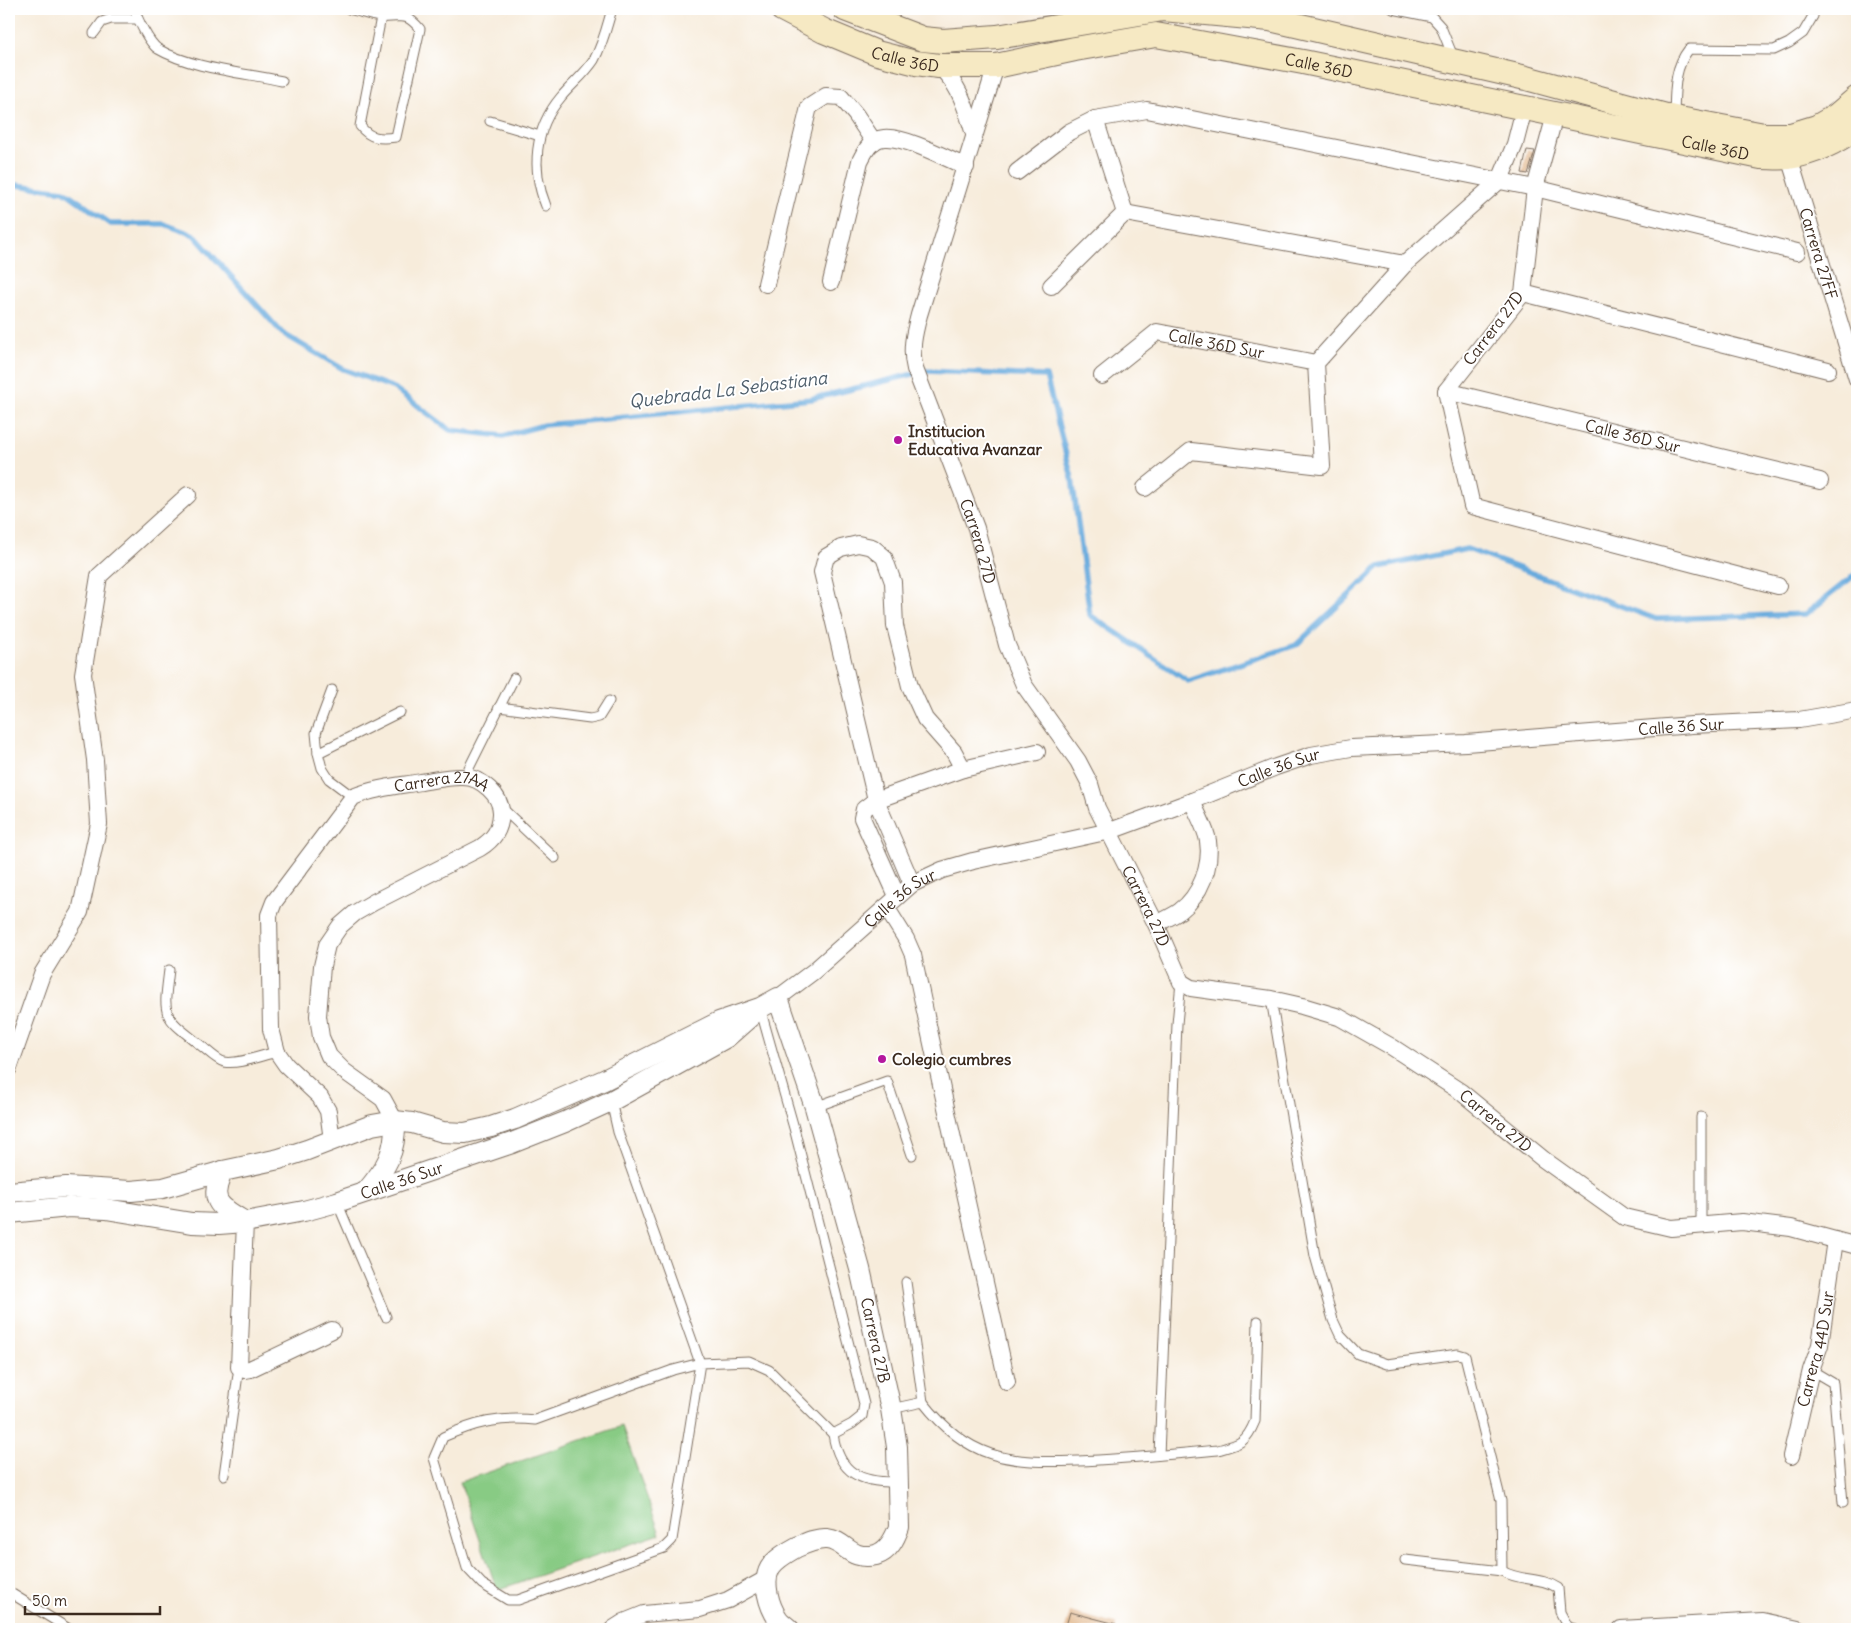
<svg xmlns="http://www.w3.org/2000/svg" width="1866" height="1638" font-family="Delius,sans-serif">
<rect width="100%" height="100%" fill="#fff"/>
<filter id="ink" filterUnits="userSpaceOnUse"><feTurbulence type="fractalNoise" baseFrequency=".02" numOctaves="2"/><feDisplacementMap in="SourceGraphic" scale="10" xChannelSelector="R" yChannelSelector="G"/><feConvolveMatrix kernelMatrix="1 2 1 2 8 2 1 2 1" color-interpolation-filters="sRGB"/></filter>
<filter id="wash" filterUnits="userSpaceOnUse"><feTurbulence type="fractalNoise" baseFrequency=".0096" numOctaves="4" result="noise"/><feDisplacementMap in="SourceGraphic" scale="20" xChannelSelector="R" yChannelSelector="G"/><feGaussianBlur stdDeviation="1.12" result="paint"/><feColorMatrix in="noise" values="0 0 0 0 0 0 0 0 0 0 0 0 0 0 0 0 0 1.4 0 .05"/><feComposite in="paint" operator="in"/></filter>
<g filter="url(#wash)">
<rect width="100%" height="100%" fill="#f7ecdb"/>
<polygon fill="#88cb84" stroke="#627a51" points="622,1426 660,1534 497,1590 460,1482"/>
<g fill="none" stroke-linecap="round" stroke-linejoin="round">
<polyline stroke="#68aadd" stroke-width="5.5" points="9,184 64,191 111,224 164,224 194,235 282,333 343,369 394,388 450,430 503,436 544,425 811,399 926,371 1046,376 1072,478 1090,615 1188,681 1296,645 1379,567 1467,549 1656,619 1806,614 1857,573"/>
</g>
<g id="blocks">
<g fill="#d79d62">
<polygon points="1527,150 1535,151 1528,174 1522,173"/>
<polygon points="1070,1612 1116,1624 1116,1629 1065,1629"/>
</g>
</g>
</g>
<g filter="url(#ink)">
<use href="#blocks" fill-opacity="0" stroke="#7d6e60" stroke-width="1"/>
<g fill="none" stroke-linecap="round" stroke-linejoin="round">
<g stroke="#7d6e60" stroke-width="11">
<g id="service">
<path d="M135 9C137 19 149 43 158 49 190 68 245 73 282 81"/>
<path d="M349 9C359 11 370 16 381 17 401 19 404 10 420 29L396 137C380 139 370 139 360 126L381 17"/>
<polyline points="1393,9 1432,17 1441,27 1454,59"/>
<polyline points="94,33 102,22 111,19 137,19"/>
<path d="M1674 117C1675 93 1673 69 1689 49L1774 50 1789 43 1803 33 1813 16 1814 9"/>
<polyline points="490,121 540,136"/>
<path d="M546 206C531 169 534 129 561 97 572 84 585 74 594 60 603 44 607 26 612 9"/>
<polyline points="332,690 316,733 318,753 322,768 329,779 353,797"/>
<polyline points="499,707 590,719 599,717 609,701"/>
<polyline points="318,753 400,712"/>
<polyline points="465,776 514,678"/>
<polyline points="502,808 555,858"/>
<path d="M169 970C163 1017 162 1015 199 1044 206 1049 216 1060 224 1062 238 1065 262 1055 277 1052"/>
<polyline points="1271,999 1315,1256 1333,1320 1340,1335 1358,1354 1387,1364 1458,1354 1465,1356 1501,1501 1502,1571"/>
<path d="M760 1008 794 1128 864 1404 862 1416 852 1424 833 1434C839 1474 861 1483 898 1482"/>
<path d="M611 1101 618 1132 700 1363 672 1540 664 1548 518 1600H508L482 1584 467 1568 434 1458 443 1437C474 1423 500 1416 535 1420L673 1370 700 1363 749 1361 769 1370 833 1434"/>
<polyline points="815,1107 887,1081 912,1155"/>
<polyline points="1701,1117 1701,1226"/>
<polyline points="337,1202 386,1317"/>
<polyline points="906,1282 923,1402"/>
<polyline points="1811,1370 1833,1383 1843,1503"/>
<path d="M891 1409 923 1402C941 1425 963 1445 991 1454 1019 1463 1050 1462 1078 1461 1125 1459 1172 1454 1218 1450 1240 1444 1246 1443 1255 1421L1258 1321"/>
<polyline points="1159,1455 1177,1024 1181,982"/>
<polyline points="224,1475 239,1367"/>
<path d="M1405 1560 1502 1571C1521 1582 1540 1576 1558 1588L1560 1612 1568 1627 1576 1629"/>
<polyline points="9,1592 69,1629"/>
</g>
</g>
<g stroke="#7d6e60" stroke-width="18">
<g id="minor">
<path d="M939 66C961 87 965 106 974 134"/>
<path id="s1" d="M996 66 919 315C914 334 910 350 915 369L976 528 1007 645 1024 685 1078 761 1090 784 1097 808 1156 924 1181 982 1191 988 1271 999 1302 1006 1339 1017 1392 1047 1461 1092 1543 1159 1624 1217 1671 1228 1742 1222 1791 1228 1857 1246"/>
<polyline points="1555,115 1535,188 1523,293 1446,391 1472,506 1778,586"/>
<polyline points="1095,119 1125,213 1405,264"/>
<path id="s2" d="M1789 157 1857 379"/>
<polyline points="1017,172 1069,132 1095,119 1147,110 1535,188 1797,252"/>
<path d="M831 282 860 161C865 151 871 139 884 138 905 136 946 158 966 167"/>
<polyline points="766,284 809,107 826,96 841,97 856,115 874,142"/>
<polyline points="1051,286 1125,213"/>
<polyline points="1523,293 1828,370"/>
<path id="s3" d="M1102 376 1157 332 1316 363"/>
<path id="s4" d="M1446 391 1820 481"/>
<polyline points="1145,488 1191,451 1322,466 1316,363 1405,264 1500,180 1515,144 1524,109"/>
<polyline points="912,884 876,800 822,572 826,557 841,548 858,544 872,547 884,557 893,582 895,626 910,686 925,719 954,752 963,769"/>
<polyline points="897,896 862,818 864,809 876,800 963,769 1037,752"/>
<path d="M886 907 906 939 913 955C943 1098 976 1240 1007 1382"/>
<path d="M1156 924C1164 920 1173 916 1180 911 1200 896 1212 866 1208 841 1206 828 1197 814 1192 801"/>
<path id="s5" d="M778 998 814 971 912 884 942 870 973 861 1110 831 1192 801 1276 767 1311 755 1351 748 1466 743 1692 725 1799 720 1857 710"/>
<polyline points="9,1068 42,974 80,912 99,824 95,760 83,674 99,576 188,495"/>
<path id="s6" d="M332 1140 328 1111 320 1097 286 1065 277 1052 271 1029 269 915 274 902 353 797C375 788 398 786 421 782 435 780 449 776 463 777 481 777 502 796 501 814 500 830 494 839 480 848L374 902 355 913 340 926 327 945 322 966 318 1016 321 1037 329 1056 344 1071 383 1099 395 1121"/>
<polyline points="245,1222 239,1367 244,1370 250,1369 332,1330"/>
<path id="s7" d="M1791 1456 1811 1370 1820 1345 1835 1240"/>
<polyline points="613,1629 624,1622 644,1614 700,1609 728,1600 766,1579"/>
<polyline points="1621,1629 1762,1621 1798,1629"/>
</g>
</g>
<g stroke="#7d6e60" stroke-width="22">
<g id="tertiary">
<path d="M223 1171C208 1202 219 1206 245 1222"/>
<path id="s8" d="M9 1192 66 1187 131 1191 163 1188 223 1171 279 1159 307 1150 372 1125 395 1121 412 1123 443 1132 465 1133 491 1127 515 1119 604 1080 719 1022 760 1008 778 998 815 1107 860 1269 891 1409 897 1447 899 1527C895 1538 889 1551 876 1555 849 1561 846 1541 827 1539 817 1538 806 1543 797 1547 788 1552 775 1559 770 1568 762 1582 769 1606 778 1619 781 1623 786 1626 789 1629"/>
<path d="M366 1192C386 1168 396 1153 395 1121"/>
<path id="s9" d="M9 1213 69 1207 106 1209 192 1223 219 1224 245 1222 304 1211 337 1202 512 1143 565 1122 611 1101 727 1037 753 1014"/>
</g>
</g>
<g stroke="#7d6e60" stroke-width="26">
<g id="secondary">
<path id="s10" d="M782 9 824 31 877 53 916 63 939 66H996L1075 49 1156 35 1303 62 1761 157C1770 157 1780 158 1789 157 1813 153 1838 141 1857 127"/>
<polyline points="845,9 923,39 943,41 997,37 1163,9 1270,19 1526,78 1674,118 1764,135 1791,135 1817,127 1836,116 1857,98"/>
</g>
</g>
<use href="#service" stroke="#fff" stroke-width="9"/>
<use href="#minor" stroke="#fff" stroke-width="16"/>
<use href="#tertiary" stroke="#fff" stroke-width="20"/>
<use href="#secondary" stroke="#f6e9c3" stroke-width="24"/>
</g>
</g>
<g fill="#b5179e" stroke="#fff" stroke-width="2">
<circle cx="898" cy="440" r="5"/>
<circle cx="882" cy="1059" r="5"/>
</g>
<g text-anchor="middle" stroke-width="4" stroke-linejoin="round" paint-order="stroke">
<g font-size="16" fill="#3b2a1e" stroke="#fff">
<text dy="6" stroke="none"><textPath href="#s10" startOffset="134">Calle 36D</textPath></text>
<text dy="6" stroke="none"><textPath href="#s10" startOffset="554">Calle 36D</textPath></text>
<text dy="6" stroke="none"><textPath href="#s10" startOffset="959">Calle 36D</textPath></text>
<text dy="6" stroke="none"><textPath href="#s2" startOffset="101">Carrera 27FF</textPath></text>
<text transform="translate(1493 328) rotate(-53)" y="6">Carrera 27D</text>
<text dy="6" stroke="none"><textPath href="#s3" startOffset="131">Calle 36D Sur</textPath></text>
<text dy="6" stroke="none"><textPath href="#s4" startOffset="192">Calle 36D Sur</textPath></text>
<text dy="6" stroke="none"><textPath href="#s1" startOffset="499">Carrera 27D</textPath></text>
<text dy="6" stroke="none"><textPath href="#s5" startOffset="968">Calle 36 Sur</textPath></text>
<text dy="6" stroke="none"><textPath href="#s5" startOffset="562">Calle 36 Sur</textPath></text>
<text dy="6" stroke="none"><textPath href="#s6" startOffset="482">Carrera 27AA</textPath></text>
<text dy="6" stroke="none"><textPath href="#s5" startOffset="158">Calle 36 Sur</textPath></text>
<text dy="6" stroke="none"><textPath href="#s1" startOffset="904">Carrera 27D</textPath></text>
<text dy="6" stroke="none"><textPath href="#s1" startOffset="1339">Carrera 27D</textPath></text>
<text dy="6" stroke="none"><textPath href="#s9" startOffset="400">Calle 36 Sur</textPath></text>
<text dy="6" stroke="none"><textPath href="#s8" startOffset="1166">Carrera 27B</textPath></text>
<text dy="6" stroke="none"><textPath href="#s7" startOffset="110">Carrera 44D Sur</textPath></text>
</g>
<g font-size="16" font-weight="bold" fill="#3b2a1e" stroke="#fff" text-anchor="start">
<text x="908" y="437">Institucion<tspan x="908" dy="18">Educativa Avanzar</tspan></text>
<text x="892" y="1065">Colegio cumbres</text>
</g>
<g font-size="18" font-style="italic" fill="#4d5d6a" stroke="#fff">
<text transform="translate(728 390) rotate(-7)" y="6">Quebrada La Sebastiana</text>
</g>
</g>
<rect width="1866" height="1638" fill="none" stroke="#fff" stroke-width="30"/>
<path d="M25 1606v8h135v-8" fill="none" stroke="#3b2a1e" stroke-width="2.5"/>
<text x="32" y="1606" font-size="15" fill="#3b2a1e" stroke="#ffffff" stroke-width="4" paint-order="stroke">50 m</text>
</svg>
